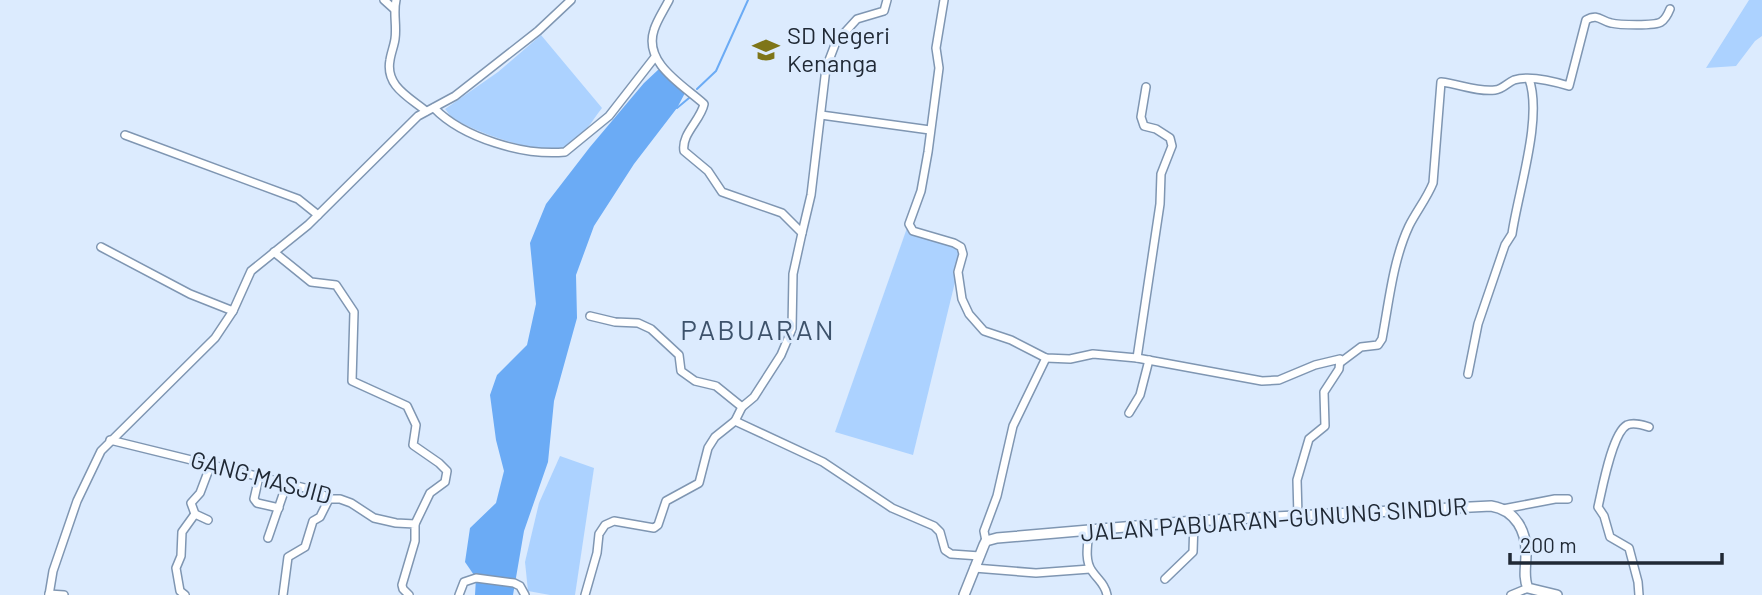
<svg xmlns="http://www.w3.org/2000/svg" width="1762" height="595" font-family="Barlow,sans-serif">
<rect width="100%" height="100%" fill="#dcebfe"/>
<g fill="#acd2ff">
<polygon points="1749,0 1762,0 1762,36 1755,41 1736,66 1706,68"/>
<path d="M541 35 602 108C592 121 581 140 565 147 544 157 470 131 452 117 449 115 447 111 445 109L498 72Z"/>
<polygon points="907,228 964,245 913,455 835,432"/>
<polygon points="560,456 594,468 575,595 550,595 528,591 525,562 539,503"/>
</g>
<polygon fill="#6babf5" points="659,69 685,93 677,108 634,164 594,226 576,275 577,318 554,401 548,462 524,531 513,595 475,595 476,578 465,562 470,528 496,503 504,471 496,440 490,395 497,375 527,345 536,304 530,243 546,204 590,147 644,83"/>
<g fill="none" stroke-linecap="round" stroke-linejoin="round">
<g stroke="#6babf5" stroke-width="2">
<polyline points="697,89 716,71 748,0"/>
<polyline points="677,108 689,98"/>
</g>
<g stroke="#7f96b2" stroke-width="10">
<g id="minor">
<polyline points="384,0 394,9"/>
<path d="M396 0C393 13 397 25 395 39 394 46 391 53 390 60 385 86 409 97 426 111"/>
<polyline points="944,0 936,48 939,68 928,152 921,191 909,224 913,231 954,243 961,247 963,254 958,272 962,299 969,314 984,331 1011,340 1046,358 1070,359 1093,354 1137,358 1160,204 1161,174 1172,146 1170,138 1156,129 1144,126 1141,117 1146,87"/>
<path d="M434 108C463 138 524 156 565 152L609 116 655 57"/>
<polyline points="821,115 930,130"/>
<polyline points="125,135 298,199 318,215"/>
<polyline points="802,233 811,195 826,68 836,42 857,19 884,11 887,0"/>
<polyline points="101,247 190,294 233,311"/>
<polyline points="274,252 311,282 336,285 354,312 352,381 407,406 416,425 413,445 439,463 447,471 445,482 430,493 415,524"/>
<polyline points="590,316 615,322 638,323 651,329 679,355 681,371 695,381 716,386 742,407"/>
<polyline points="1137,358 1262,381 1279,380 1315,365 1340,359 1339,369 1324,392 1325,426 1309,439 1297,480 1298,516"/>
<path d="M1341 362 1361 347 1378 345 1382 339C1389 302 1393 260 1409 226 1416 212 1427 198 1433 183L1441 82C1460 84 1476 92 1495 90 1503 89 1507 83 1514 80 1530 75 1553 81 1569 86L1586 20C1598 13 1601 21 1611 23 1619 25 1655 26 1661 22 1666 19 1668 14 1670 9"/>
<path d="M1468 374 1478 324 1505 245 1512 234C1518 192 1543 118 1529 79"/>
<polyline points="1129,413 1140,395 1149,360"/>
<polyline points="735,421 823,462 892,508 934,526 940,532 945,550 951,554 980,556"/>
<polyline points="110,440 317,491 329,499 340,499 351,503 374,518 396,523 415,524 415,541 402,585 403,589 409,595"/>
<polyline points="259,477 254,499 257,503 279,508"/>
<polyline points="1503,509 1555,499 1568,499"/>
<polyline points="208,520 195,514 191,503 200,493 211,464"/>
<path d="M1089 531C1088 543 1084 560 1092 571 1098 580 1105 584 1107 595"/>
<polyline points="268,538 287,483"/>
<polyline points="986,541 984,531 997,496 1013,426 1046,358"/>
<polyline points="974,568 1036,573 1090,569"/>
<polyline points="1165,579 1193,552 1194,521"/>
<polyline points="49,594 64,595"/>
<polyline points="49,595 53,571 77,501 101,451 215,338 233,311 251,271 308,225 418,116 455,96 538,31 571,0"/>
<polyline points="185,595 180,591 176,568 181,556 182,532 195,514"/>
<polyline points="283,595 288,557 305,547 313,521 320,517 329,499"/>
<polyline points="459,595 464,582 476,578 514,583 520,586 525,595"/>
<path d="M585 595 597 553 599 534 605 525 614 521 654 528 658 525 666 501 699 483 708 448 715 437 735 421 742 407 754 397 781 355 792 329 793 274 802 233 782 213 722 192 708 171 684 151C681 134 701 120 704 104 683 85 643 63 654 30 657 20 664 10 669 0"/>
<polyline points="1511,595 1528,588"/>
<path d="M1639 595 1638 582 1629 548 1610 537 1604 516 1598 507C1602 490 1612 433 1627 425 1634 422 1643 425 1649 427"/>
</g>
</g>
<g stroke="#7f96b2" stroke-width="12">
<path id="tertiary" d="M964 595 984 545 986 541 997 538 1194 521 1491 506C1516 510 1527 532 1526 555 1526 566 1523 578 1528 588L1557 595"/>
</g>
<use href="#minor" stroke="#fff" stroke-width="7"/>
<use href="#tertiary" stroke="#fff" stroke-width="9"/>
</g>
<defs>
<g id="school-bare" transform="scale(2.1)"><path d="M0-5L7-2L0 1L-7-2ZM-4 1L0 2.5L4 1V4Q0 6-4 4Z" fill="#7e7518" stroke="#dcebfe" stroke-width="2.5" paint-order="stroke"/></g>
</defs>
<g fill-rule="evenodd">
<use href="#school-bare" x="766" y="50"/>
</g>
<g text-anchor="middle" stroke-width="6" stroke-linejoin="round" paint-order="stroke">
<g font-size="24" fill="#202935" stroke="#dcebfe" text-anchor="start">
<text x="787" y="44">SD Negeri<tspan x="787" dy="28">Kenanga</tspan></text>
</g>
<g font-size="24" fill="#202935" stroke="#dcebfe">
<text transform="translate(261 478) rotate(15)" y="8">GANG MASJID</text>
<text transform="translate(1274 520) rotate(-4)" y="8">JALAN PABUARAN–GUNUNG SINDUR</text>
</g>
<g font-size="28" letter-spacing="2" fill="#3d526b" stroke="#dcebfe">
<text x="758" y="340">PABUARAN</text>
</g>
</g>
<path d="M1510 553v10h212v-10" fill="none" stroke="#202935" stroke-width="3.5"/>
<text x="1520" y="553" font-size="21" fill="#202935" stroke="#dcebfe" stroke-width="5" paint-order="stroke">200 m</text>
</svg>
